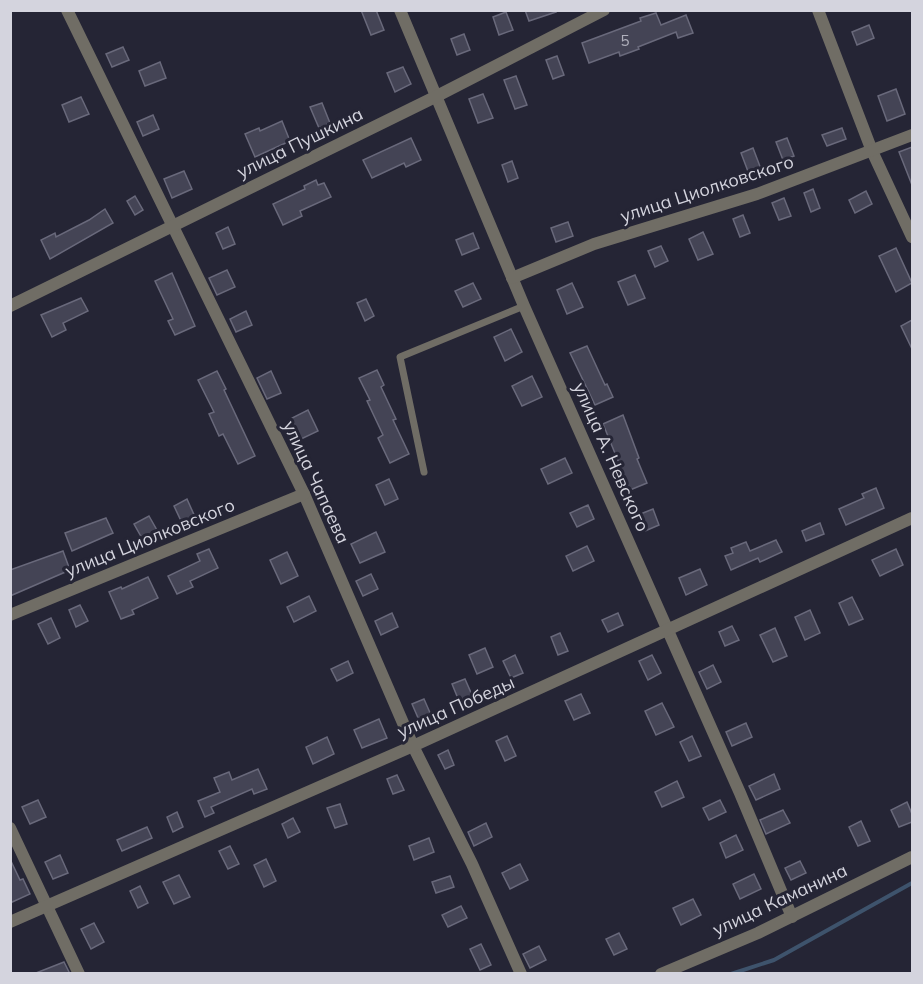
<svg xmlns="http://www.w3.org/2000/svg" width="923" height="984" font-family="Mulish,sans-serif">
<rect width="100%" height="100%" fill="#252535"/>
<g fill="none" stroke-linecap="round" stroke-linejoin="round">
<polyline stroke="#3e536c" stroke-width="4" points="731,974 774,960 912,883"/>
</g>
<g fill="#445" stroke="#69697b" stroke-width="1.5">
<polygon points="361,10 376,10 384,30 371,35"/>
<polygon points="525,10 555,10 556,12 529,21"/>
<polygon points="506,12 513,30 499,35 493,17"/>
<polygon points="656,13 661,25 686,15 693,33 678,38 676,32 638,47 639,49 620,56 619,52 589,63 582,43 641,21 640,18"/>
<polygon points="869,25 874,38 857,45 852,32"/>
<polygon points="464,34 470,50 457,55 451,39"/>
<polygon points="123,47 129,60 112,67 106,54"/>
<polygon points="557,56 564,75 553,79 546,60"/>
<polygon points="160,62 166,78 145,86 139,71"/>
<polygon points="403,67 411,84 395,92 387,73"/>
<polygon points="516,76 527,105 515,109 504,80"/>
<polygon points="896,89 905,114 887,121 878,96"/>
<polygon points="483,94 493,118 478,123 469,99"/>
<polygon points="81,97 89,114 69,122 62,105"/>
<polygon points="322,103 330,123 319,128 310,107"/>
<polygon points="153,115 159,129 143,136 137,122"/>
<polygon points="282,121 290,141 255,157 245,134 259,128 260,131"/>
<polygon points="842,128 846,139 827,146 822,135"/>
<polygon points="411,138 421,160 406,167 404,163 372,178 363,160"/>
<polygon points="787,138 794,156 783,160 776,142"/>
<polygon points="912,147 912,185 899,152"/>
<polygon points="753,148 761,169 749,174 741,153"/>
<polygon points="512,161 518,178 508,182 502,165"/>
<polygon points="184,171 192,189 172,198 164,179"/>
<polygon points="316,180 318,185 324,183 331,197 300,211 302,216 283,225 273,204 305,189 304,186"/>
<polygon points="813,189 820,208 811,212 804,193"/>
<polygon points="866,191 872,204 855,213 849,200"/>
<polygon points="135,196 143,210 135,215 127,201"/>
<polygon points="784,198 791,216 779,220 772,203"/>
<polygon points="105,209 113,223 50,259 41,240 55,233 56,237 89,220"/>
<polygon points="743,215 750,233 740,237 733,219"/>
<polygon points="568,222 573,236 556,242 551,228"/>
<polygon points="228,227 235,244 223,249 216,233"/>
<polygon points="703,232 713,254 698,260 689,239"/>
<polygon points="473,233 479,248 462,255 456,240"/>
<polygon points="661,246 668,261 655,267 648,251"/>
<polygon points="896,248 912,283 896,292 879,256"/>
<polygon points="227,270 235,287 217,295 209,278"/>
<polygon points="172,273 195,326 175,335 168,321 173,319 155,281"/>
<polygon points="635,275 645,298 628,305 618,282"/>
<polygon points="473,283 481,299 463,307 455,291"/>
<polygon points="572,283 583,307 567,314 557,290"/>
<polygon points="81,298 88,311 63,323 66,330 52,337 41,315"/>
<polygon points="366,299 374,316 365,321 357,303"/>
<polygon points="246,311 252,325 236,332 230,319"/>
<polygon points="912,320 912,349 901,326"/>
<polygon points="511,329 522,352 505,361 494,337"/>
<polygon points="587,346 605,385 607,384 613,397 595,405 570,353"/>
<polygon points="377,370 384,385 381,387 396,419 393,420 409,454 390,463 378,438 383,435 367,401 370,400 359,378"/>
<polygon points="217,371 226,389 224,390 255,456 238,464 223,434 219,436 209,414 214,412 198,380"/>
<polygon points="271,371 281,393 267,399 257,378"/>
<polygon points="532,376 542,397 522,406 512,386"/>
<polygon points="308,410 318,431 299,440 290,419"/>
<polygon points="623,415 639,458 637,459 647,483 630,490 603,424"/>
<polygon points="565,458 572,473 548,484 541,469"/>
<polygon points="389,479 398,499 385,505 376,485"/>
<polygon points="876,488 884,508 846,525 839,509 864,498 862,494"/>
<polygon points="187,499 195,517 182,523 174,506"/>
<polygon points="588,505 594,519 577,527 570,513"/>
<polygon points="653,509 659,525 645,531 638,515"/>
<polygon points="149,516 158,532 143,540 134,524"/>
<polygon points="106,518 113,533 72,551 65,533"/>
<polygon points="820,523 824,534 806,541 802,531"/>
<polygon points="376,532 385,552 360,563 351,544"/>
<polygon points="776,540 782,552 760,562 758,558 731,570 725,556 733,553 731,548 746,542 750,551"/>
<polygon points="587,546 594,561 573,571 566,556"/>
<polygon points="209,549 218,568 190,581 193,587 177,594 168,576 200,561 197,554"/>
<polygon points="896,549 903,565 880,576 872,560"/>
<polygon points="63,551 70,570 10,596 10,570"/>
<polygon points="287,552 298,576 281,584 270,560"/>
<polygon points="700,569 707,585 686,595 679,578"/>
<polygon points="371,574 378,589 363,596 356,581"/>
<polygon points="148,577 158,598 132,610 134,614 121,619 109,592 121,587 122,589"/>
<polygon points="309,596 316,611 294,622 287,607"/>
<polygon points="852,597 863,619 849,625 839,603"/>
<polygon points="80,605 88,621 76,627 69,610"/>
<polygon points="810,610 820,633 805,640 795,617"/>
<polygon points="392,613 398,627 381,635 375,621"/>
<polygon points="618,613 623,625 608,632 602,620"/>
<polygon points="51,618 60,638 48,644 38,624"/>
<polygon points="732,626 739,640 725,646 719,632"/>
<polygon points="775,628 787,656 773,662 760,635"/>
<polygon points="560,633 568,651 558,655 551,637"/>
<polygon points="485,648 493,667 477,674 469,655"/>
<polygon points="515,655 523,673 511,678 503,661"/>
<polygon points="652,655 661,673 648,680 639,661"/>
<polygon points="348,661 353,673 337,681 331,669"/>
<polygon points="713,665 721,682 707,689 699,672"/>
<polygon points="465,679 472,695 459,701 452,684"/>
<polygon points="581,694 590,713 574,720 565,701"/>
<polygon points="424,699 431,715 419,720 412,704"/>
<polygon points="662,703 674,727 656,735 645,711"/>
<polygon points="379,719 387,738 362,748 354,730"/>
<polygon points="746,723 752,737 732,746 726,732"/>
<polygon points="507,736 516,756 505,761 496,741"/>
<polygon points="692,736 701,756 689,761 680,742"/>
<polygon points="327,737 334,754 313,764 306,747"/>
<polygon points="448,750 454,765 445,769 438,755"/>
<polygon points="258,769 267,789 254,794 252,789 211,807 214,813 205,817 198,801 220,792 214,778 229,772 232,780"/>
<polygon points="774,774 780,789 756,800 749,786"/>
<polygon points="397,775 404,790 393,794 387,779"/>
<polygon points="677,781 684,797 662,807 655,792"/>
<polygon points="38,800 46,817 30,824 22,807"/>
<polygon points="720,800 726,812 709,820 703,808"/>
<polygon points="907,802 912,814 912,822 899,827 891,810"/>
<polygon points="340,804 347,824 335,828 327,808"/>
<polygon points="783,810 790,823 766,834 760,820"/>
<polygon points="177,812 183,827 173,832 167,817"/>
<polygon points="293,818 300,832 288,838 282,824"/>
<polygon points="861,821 870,841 858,846 849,827"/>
<polygon points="486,823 492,837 474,846 468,832"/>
<polygon points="147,827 152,838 122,851 117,840"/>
<polygon points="736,835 743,850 726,858 720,843"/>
<polygon points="429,838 434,852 414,860 409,846"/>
<polygon points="230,846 239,864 228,869 219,851"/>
<polygon points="60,855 68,873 53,879 45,862"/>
<polygon points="10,859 20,880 23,879 30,894 10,903"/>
<polygon points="266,859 276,881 264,887 254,865"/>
<polygon points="800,861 806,873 791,880 785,868"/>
<polygon points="520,864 528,880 510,889 502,873"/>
<polygon points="754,874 761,889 740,899 733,884"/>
<polygon points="179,875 190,897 174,904 163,882"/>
<polygon points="450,876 454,887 436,893 432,882"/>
<polygon points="140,886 148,903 138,908 130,891"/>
<polygon points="693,899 701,915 681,925 673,908"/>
<polygon points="461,906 467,918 448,927 442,915"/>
<polygon points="94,923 104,942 91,949 81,929"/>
<polygon points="619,933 627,949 614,955 606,939"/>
<polygon points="481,944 491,965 480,970 470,949"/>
<polygon points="539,946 546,960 530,968 523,954"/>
<polygon points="64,962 70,974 36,973"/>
</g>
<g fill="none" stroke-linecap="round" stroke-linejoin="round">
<polyline stroke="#706d65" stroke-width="7" points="424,472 400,357 524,306"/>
<g stroke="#706d65" stroke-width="12">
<polyline points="67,10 304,494 413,746 472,864 521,974"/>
<polyline points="400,10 524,306 740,793 792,917"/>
<polyline points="818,10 872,151 912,237"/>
<polyline points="512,278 594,244 757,194 912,135"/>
<polyline points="10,306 435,97 604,10"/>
<polyline points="10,615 304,494"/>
<polyline points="10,828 79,974"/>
<polyline points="661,974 758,933 912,857"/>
</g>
<polyline stroke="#706d65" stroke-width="12" points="10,922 413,746 912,518"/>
</g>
<g text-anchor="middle" stroke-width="6" stroke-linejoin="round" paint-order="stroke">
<g font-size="15" fill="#b0b0bc">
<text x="625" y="46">5</text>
</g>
<g font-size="18" fill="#d4d4de" stroke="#252535">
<text transform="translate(300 143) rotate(-26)" y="6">улица Пушкина</text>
<text transform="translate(707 189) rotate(-18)" y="6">улица Циолковского</text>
<text transform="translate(611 457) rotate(66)" y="6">улица А. Невского</text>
<text transform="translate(316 482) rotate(65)" y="6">улица Чапаева</text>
<text transform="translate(150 538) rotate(-22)" y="6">улица Циолковского</text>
<text transform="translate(456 707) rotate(-24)" y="6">улица Победы</text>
<text transform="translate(780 900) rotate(-25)" y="6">улица Каманина</text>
</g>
</g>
<rect width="923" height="984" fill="none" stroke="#d4d4de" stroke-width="24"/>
</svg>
